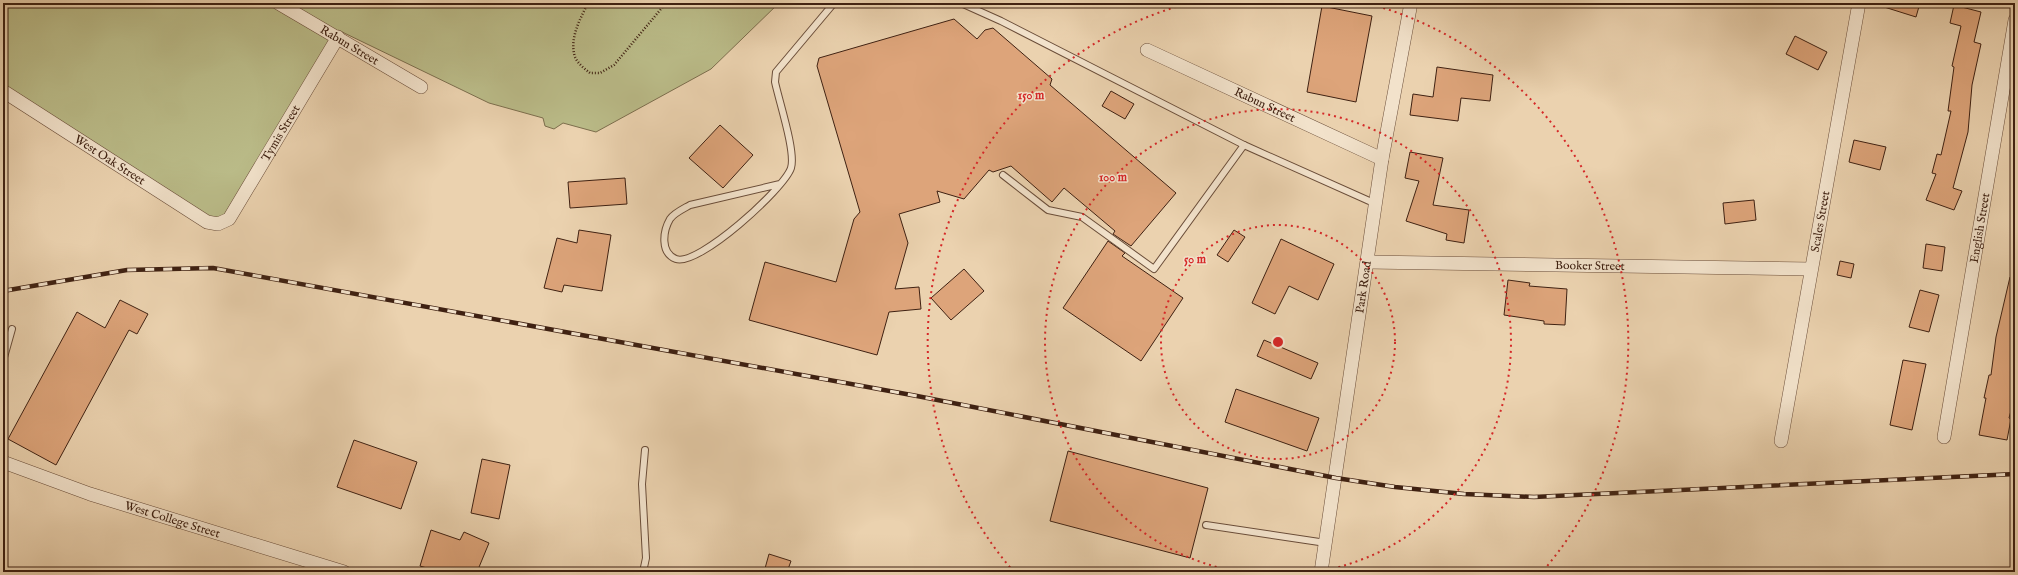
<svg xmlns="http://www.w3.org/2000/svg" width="2018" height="575" font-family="'IM FELL English',serif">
<rect width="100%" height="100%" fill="#ebd2af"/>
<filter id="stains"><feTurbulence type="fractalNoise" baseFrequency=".005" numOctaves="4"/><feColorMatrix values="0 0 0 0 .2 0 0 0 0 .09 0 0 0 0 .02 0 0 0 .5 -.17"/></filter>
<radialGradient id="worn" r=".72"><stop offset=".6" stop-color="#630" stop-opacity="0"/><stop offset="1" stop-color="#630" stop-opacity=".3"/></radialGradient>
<polygon fill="#babb88" stroke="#7c6e4d" points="3,3 779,3 711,69 596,132 563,123 554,129 545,126 543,118 489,103 338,30 218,225 3,90"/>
<g fill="#dda47a" stroke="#3f2112">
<polygon points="1881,3 1920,3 1916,17 1881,6"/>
<polygon points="1954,5 1981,12 1974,42 1981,44 1972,85 1968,132 1953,188 1962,191 1954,210 1926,200 1936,174 1932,173 1937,154 1941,155 1951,111 1948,111 1954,67 1952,66 1961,26 1950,23"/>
<polygon points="1322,6 1372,16 1356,102 1307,92"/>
<polygon points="954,19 977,39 985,30 993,28 1052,79 1050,85 1176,193 1131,246 1113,234 1115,231 1064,188 1052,202 1011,166 993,172 989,170 964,199 937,191 940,202 899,214 908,243 895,289 919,287 921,309 889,312 877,355 749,320 765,262 836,282 854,219 860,212 817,66 819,58"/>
<polygon points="1795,36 1827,52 1818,70 1786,54"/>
<polygon points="1437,67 1493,75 1490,101 1461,98 1458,121 1410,115 1413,94 1433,97"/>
<polygon points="1111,91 1134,104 1125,119 1102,106"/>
<polygon points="720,125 753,155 723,188 689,158"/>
<polygon points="1854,140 1886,147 1880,170 1849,162"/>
<polygon points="1410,152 1443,158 1433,205 1469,210 1464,243 1446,240 1447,234 1406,221 1419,181 1405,178"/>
<polygon points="625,178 627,204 570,208 568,182"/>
<polygon points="1754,200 1756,220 1725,224 1723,203"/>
<polygon points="579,230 611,235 602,291 564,285 562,292 544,288 557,238 577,243"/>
<polygon points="1234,230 1245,237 1228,262 1217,255"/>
<polygon points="1281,239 1334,264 1318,300 1289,286 1275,314 1252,303"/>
<polygon points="1108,241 1125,253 1122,256 1183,298 1141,361 1063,308"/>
<polygon points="1926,244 1945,247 1942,271 1923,268"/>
<polygon points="1840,261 1854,264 1851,278 1837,275"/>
<polygon points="964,269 984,291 951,320 931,298"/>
<polygon points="2010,277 2015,278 2015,396 2009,418 2011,419 2007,440 1979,435 1986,398 1984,398 1989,375 1991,375 1996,337"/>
<polygon points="1508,280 1530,283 1529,286 1567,289 1565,325 1544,324 1544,321 1504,315"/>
<polygon points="1920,290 1939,295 1929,332 1909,327"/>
<polygon points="120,300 148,314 137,334 129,330 56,465 8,439 77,312 105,328"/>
<polygon points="1264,340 1318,363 1311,379 1257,356"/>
<polygon points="1903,360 1926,364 1912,430 1890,425"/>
<polygon points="1236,389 1319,418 1307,451 1225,422"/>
<polygon points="354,440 417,462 401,509 337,487"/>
<polygon points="1068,451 1208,488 1190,558 1050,521"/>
<polygon points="482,459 510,465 499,519 471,513"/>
<polygon points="431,530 460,540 464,532 489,543 477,572 440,572 420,566"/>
<polygon points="769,554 791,561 787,572 764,572"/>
</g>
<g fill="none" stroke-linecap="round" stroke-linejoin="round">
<g stroke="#6a4d39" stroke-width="8">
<g id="lane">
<polyline points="961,3 1001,21 1244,145"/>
<polyline points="1003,175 1048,210 1082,217 1154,269 1244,145 1376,204"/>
<path d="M780 184 690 205C683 209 674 213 670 219 663 231 660 253 676 259 698 267 784 189 791 168 796 152 779 101 775 82L776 72 834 3"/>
<polyline points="3,361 12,329"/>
<polyline points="1206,525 1326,543"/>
<polyline points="643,572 646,558 642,484 645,450"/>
</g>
</g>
<g stroke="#6a4d39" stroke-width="14">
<g id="street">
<path id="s1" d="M278 3 421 87"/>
<path id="s2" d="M1147 50 1382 159"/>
<path id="s3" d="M3 91 207 222 218 224 229 219 338 37"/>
<path id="s4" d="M1368 262 1811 269"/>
<path id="s5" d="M1944 437 2015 20"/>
<path id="s6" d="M1781 441 1859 3"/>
<path id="s7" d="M3 462 90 494 344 572"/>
<path id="s8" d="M1321 572 1382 159 1411 3"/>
</g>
</g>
<path stroke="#3f2112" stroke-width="2.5" stroke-dasharray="1 2" stroke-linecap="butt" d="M588 3C580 19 569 39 575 57 578 64 585 69 590 73H600L614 65 666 3"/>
<use href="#lane" stroke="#f2e2cb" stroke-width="6"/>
<use href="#street" stroke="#f2e2cb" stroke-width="13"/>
<g stroke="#3f2112" stroke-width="4.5">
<polyline id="rail" points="3,291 127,270 213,268 917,396 1336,478 1395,487 1464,494 1534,497 2015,474"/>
</g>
<use href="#rail" stroke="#f2e2cb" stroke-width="3" stroke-dasharray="9" stroke-linecap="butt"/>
</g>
<g fill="none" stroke="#d62828" stroke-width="2" stroke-dasharray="2 4">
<circle cx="1278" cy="342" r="117"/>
<path d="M1240 572A233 233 0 1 1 1316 572"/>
<path d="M1014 572A350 350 0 0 1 1190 3M1366 3A350 350 0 0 1 1542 572"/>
</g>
<g text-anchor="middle" stroke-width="3" stroke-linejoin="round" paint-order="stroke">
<g font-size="12" fill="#3f2112" stroke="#f2e2cb">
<text dy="4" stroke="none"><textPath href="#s1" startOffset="83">Rabun Street</textPath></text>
<text dy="4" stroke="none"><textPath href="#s2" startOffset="130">Rabun Street</textPath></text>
<text dy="4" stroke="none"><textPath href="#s3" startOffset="366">Tymis Street</textPath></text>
<text dy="4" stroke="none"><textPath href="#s3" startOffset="127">West Oak Street</textPath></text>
<text dy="4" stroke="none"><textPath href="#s6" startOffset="223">Scales Street</textPath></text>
<text dy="4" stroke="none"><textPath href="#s5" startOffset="212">English Street</textPath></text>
<text dy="4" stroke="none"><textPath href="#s4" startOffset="222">Booker Street</textPath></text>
<text dy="4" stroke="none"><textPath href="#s8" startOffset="288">Park Road</textPath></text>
<text dy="4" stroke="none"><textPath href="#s7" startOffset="179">West College Street</textPath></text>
</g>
</g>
<circle cx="1278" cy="342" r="6" fill="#d62828" stroke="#f2e2cb" stroke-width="2"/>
<g font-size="12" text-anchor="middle" font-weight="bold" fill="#d62828" stroke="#f2e2cb" stroke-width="3" stroke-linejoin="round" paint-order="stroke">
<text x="1031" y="99">150 m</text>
<text x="1113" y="181">100 m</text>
<text x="1195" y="263">50 m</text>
</g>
<rect width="2018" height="575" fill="none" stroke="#ebd2af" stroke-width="16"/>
<rect x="4" y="4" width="2010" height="567" fill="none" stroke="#3f2112" stroke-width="2"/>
<rect x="8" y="8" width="2002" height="559" fill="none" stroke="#3f2112"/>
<rect width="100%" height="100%" filter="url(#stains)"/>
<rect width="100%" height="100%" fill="url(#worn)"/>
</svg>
